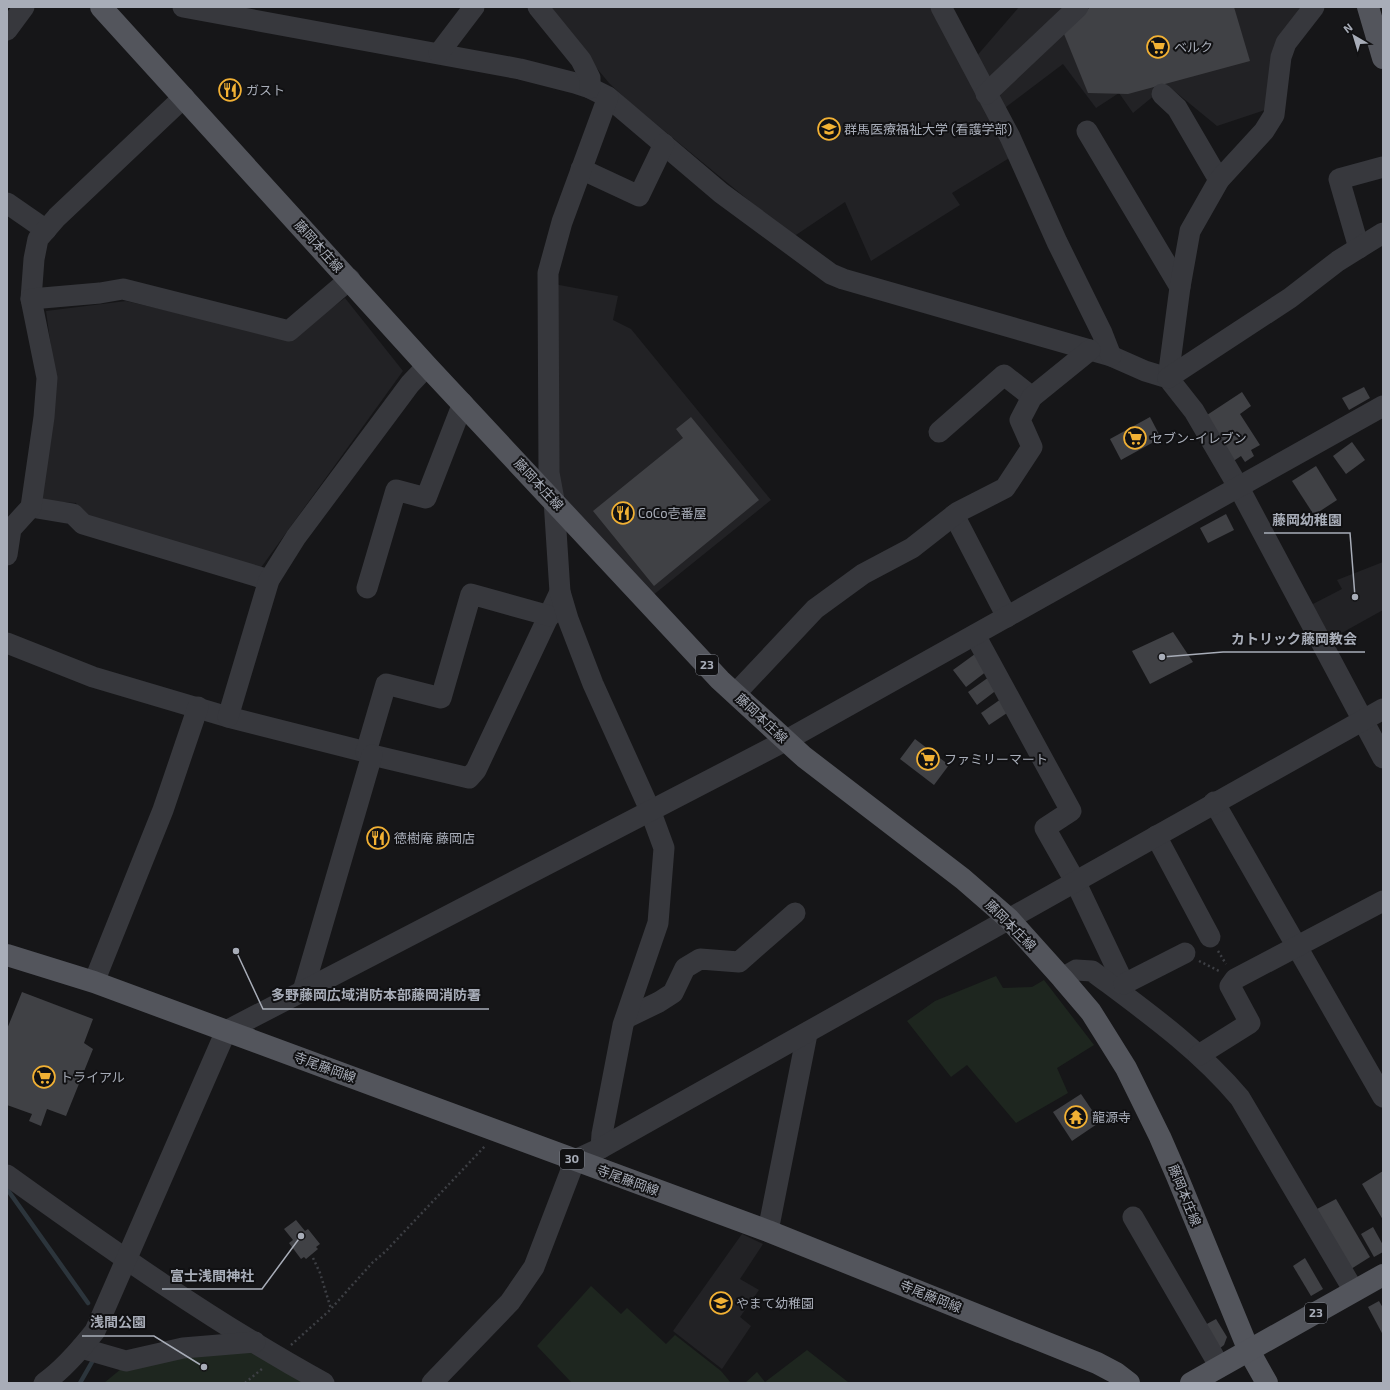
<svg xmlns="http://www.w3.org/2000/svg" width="1390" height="1390" font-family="'Exo 2','Noto Sans JP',sans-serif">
<rect width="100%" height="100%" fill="#161618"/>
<g fill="#222225">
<polygon points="546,7 934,7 1011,157 952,193 960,205 871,261 845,202 793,237 628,101 609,83"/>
<polygon points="1019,7 1309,7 1271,108 1217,126 1167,85 1133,113 1119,93 1096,108 1063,64 1002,110 975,58"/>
<polygon points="554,284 618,296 613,320 631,329 771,500 652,596 557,489"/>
<polygon points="345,298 403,371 260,569 88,525 76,503 32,500 56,384 46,311 126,301 290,339"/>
<polygon points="1383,562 1383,610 1329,640 1311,605 1342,589 1337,580"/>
<polygon points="742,1234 763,1244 740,1279 759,1290 740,1317 751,1326 722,1369 673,1331"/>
</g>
<g fill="#1e261f">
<polygon points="996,976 1003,988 1032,987 1044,980 1094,1045 1057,1068 1068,1093 1016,1123 967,1065 951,1077 907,1021 935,1001"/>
<polygon points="591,1286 621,1314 627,1308 666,1344 675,1335 721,1371 731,1383 572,1383 537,1346"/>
<polygon points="254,1349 312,1383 104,1383 127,1364"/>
<polygon points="807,1350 848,1382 745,1383 757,1372 765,1382"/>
</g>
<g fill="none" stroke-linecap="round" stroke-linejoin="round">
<g stroke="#2c353c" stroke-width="4.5">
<polyline points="7,1189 88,1303"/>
<polyline points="80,1383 92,1362"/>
</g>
</g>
<g fill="#404145">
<polygon points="1090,7 1234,7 1250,61 1128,94 1088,93 1064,34"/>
<polygon points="1364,387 1370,398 1349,410 1342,398"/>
<polygon points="1242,392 1251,406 1240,414 1260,445 1251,450 1254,456 1245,462 1241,456 1232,462 1204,417"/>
<polygon points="691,417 759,500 654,586 593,511 683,438 676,429"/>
<polygon points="1150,417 1161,438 1121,460 1110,439"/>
<polygon points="1352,442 1365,460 1346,474 1333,456"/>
<polygon points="1316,466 1337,500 1314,515 1292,481"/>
<polygon points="1226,514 1234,530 1208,543 1200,528"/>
<polygon points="1173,632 1193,662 1150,684 1132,651"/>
<polygon points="975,654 987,671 966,687 953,670"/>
<polygon points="989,677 998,689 977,705 968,692"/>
<polygon points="1001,699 1010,711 989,725 981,713"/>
<polygon points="915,739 949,765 934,785 900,759"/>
<polygon points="22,992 93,1019 84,1043 93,1049 66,1116 47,1109 41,1126 29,1121 32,1114 7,1105 7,1029"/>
<polygon points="1081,1094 1100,1122 1072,1141 1053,1112"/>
<polygon points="1383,1171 1382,1189 1383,1220 1362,1184"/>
<polygon points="1336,1199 1370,1257 1351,1269 1317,1209"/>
<polygon points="296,1220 305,1231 308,1229 320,1244 316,1247 318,1249 306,1259 304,1257 301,1259 289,1243 293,1240 284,1229"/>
<polygon points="1373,1227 1383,1245 1383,1252 1374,1257 1361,1234"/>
<polygon points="1305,1258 1323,1289 1311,1296 1293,1266"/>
<polygon points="1379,1301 1383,1308 1383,1335 1368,1307"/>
<polygon points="1216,1319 1227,1337 1224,1345 1219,1349 1205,1325"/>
</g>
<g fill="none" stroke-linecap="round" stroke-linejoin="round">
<g stroke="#3d3f44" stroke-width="2.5" stroke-dasharray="2 3" stroke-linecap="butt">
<polyline points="1218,951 1226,964"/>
<polyline points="1199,961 1219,971"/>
<polyline points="313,1258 320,1273 331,1309"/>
<polyline points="291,1345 329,1311 373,1262 385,1252 486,1145"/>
<polyline points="245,1383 263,1368"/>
</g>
<g stroke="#37383d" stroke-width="21">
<polyline points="183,7 520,69 575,83 590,88 608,97 721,193 831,274 843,279 1111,356 1145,371 1168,378 1194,411 1239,488 1383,758"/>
<polyline points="538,7 581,60 590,78 590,88"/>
<polyline points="941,7 1010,137 1057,242 1102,333 1111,356"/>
<polyline points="7,30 24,7"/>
<polyline points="439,53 474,7"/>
<polyline points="986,94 1078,7"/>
<polyline points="1162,94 1177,108 1219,180"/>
<polyline points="1087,131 1180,287"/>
<polyline points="581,169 639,196 664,144"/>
<polyline points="7,203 46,230"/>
<polyline points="1359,248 1339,179 1383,167"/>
<polyline points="31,299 34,259 38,239 57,217 184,97"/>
<polyline points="1168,378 1180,287 1190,231 1219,180 1264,131 1274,115 1281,57 1286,43 1314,7"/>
<polyline points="1168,378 1290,298 1338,261 1383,233"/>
<polyline points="939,432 1004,375 1032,397"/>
<polyline points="31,507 73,514 83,524 269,580"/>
<polyline points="954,515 1007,617"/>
<polyline points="7,555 11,529 31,507 44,417 47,378 31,299 100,293 123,289 289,331 350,279"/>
<polyline points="367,588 396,490 426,498 463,403"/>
<polyline points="975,635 1071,811 1045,828 1075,881 1124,984 1120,991"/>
<polyline points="7,643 93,677 228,717 366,752 372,755 469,778 476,770 560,592"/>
<polyline points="736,693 815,609 863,574 912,548 958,512 1005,488 1032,447 1020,420 1032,397 1090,350"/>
<polyline points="228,717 269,580 296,537 410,384 427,366"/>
<polyline points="366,752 386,684 441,698 471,594 550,616"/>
<polyline points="1214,802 1383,1097"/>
<polyline points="1156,836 1210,937"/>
<path d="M1062 978 1076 970 1092 971C1144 1010 1198 1048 1240 1098L1354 1291"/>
<polyline points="94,982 163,810 198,707"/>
<polyline points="1124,984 1185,953"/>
<polyline points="303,991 372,755"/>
<polyline points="626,1018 659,1002 673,993 685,968 700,959 739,962 795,913"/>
<polyline points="1199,1055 1250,1023 1230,986 1235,979 1383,901"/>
<polyline points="601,1148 602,1134 623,1025 658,923 664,848 650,810 593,684 568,619 560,592 554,500 549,473 548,273 562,222 608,97"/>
<path d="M7 1175C110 1249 213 1322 324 1383"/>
<polyline points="1133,1217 1220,1367"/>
<polyline points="768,1231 807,1034"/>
<polyline points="81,1348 126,1361 183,1348 255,1342"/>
<path d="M44 1383C64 1369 80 1350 95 1331L226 1031 785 741 1383 406"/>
<path d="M432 1383 510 1302 534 1267 575 1160 601 1148C863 1003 1121 854 1383 709"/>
</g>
<g stroke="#53555c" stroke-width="22">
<polyline points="101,7 427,366 720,680 804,757 963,879 1009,919 1062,978 1091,1012 1126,1068 1160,1137 1177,1176 1249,1351 1267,1383"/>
<polyline points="1368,7 1383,58"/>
<polyline points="7,955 94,982 768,1231 1097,1363 1116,1373 1129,1383"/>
<polyline points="1191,1383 1383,1275"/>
</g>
</g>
<defs>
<g id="supermarket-ring" transform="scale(1.15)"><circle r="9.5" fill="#111113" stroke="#f2b134" stroke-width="1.5"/><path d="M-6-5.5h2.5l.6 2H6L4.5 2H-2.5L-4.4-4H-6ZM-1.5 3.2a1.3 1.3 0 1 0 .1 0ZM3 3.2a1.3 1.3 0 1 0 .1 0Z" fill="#f2b134"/></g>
<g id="restaurant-ring" transform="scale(1.15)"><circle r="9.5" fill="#111113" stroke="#f2b134" stroke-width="1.5"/><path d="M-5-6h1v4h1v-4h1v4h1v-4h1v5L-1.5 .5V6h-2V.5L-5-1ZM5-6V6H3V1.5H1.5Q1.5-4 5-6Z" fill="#f2b134"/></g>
<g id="university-ring" transform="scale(1.15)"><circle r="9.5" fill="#111113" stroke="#f2b134" stroke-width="1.5"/><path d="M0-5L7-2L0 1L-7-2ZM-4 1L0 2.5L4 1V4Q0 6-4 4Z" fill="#f2b134"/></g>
<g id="temple-ring" transform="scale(1.15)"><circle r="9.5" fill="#111113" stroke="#f2b134" stroke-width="1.5"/><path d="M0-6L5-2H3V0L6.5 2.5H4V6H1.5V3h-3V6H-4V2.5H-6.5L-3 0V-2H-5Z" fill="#f2b134"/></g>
<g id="school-ring" transform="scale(1.15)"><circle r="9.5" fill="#111113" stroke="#f2b134" stroke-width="1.5"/><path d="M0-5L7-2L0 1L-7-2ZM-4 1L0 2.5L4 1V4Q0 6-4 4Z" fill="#f2b134"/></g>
</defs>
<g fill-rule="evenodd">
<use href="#supermarket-ring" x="1158" y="47"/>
<use href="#restaurant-ring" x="230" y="90"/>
<use href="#university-ring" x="829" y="129"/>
<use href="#supermarket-ring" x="1135" y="438"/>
<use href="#restaurant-ring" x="623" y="513"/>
<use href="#supermarket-ring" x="928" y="759"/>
<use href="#restaurant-ring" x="378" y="838"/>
<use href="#supermarket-ring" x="44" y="1077"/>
<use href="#temple-ring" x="1076" y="1117"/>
<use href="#school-ring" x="721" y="1303"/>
</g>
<g text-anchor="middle" stroke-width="4" stroke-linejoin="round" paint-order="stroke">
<g fill="#111113" stroke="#7b7e86" stroke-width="1">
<rect x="696" y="655" width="22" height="20" rx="3"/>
<rect x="560" y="1149" width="24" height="20" rx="3"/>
<rect x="1305" y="1303" width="22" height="20" rx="3"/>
</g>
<g font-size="12" font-weight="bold" fill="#a8adb8">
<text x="707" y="669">23</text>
<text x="572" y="1163">30</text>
<text x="1316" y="1317">23</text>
</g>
<g font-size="13" fill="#a8adb8" stroke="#111113" text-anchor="start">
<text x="1174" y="52">ベルク</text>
<text x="246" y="95">ガスト</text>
<text x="844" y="134">群馬医療福祉大学 (看護学部)</text>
<text x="1150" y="443">セブン-イレブン</text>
<text x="638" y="518">CoCo壱番屋</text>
<text x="944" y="764">ファミリーマート</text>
<text x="394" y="843">徳樹庵 藤岡店</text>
<text x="60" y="1082">トライアル</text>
<text x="1092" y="1122">龍源寺</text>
<text x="736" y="1308">やまて幼稚園</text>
</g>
<g font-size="13" fill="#a8adb8" stroke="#111113">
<text transform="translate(319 246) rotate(48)" y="5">藤岡本庄線</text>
<text transform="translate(539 484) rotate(47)" y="5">藤岡本庄線</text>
<text transform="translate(762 718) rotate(43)" y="5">藤岡本庄線</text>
<text transform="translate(1011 925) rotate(45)" y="5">藤岡本庄線</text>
<text transform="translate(325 1067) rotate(20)" y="5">寺尾藤岡線</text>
<text transform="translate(628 1180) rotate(20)" y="5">寺尾藤岡線</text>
<text transform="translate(1185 1195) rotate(68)" y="5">藤岡本庄線</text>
<text transform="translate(931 1296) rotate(22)" y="5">寺尾藤岡線</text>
</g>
</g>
<path fill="none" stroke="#a8adb8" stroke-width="1.5" d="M1355 597L1350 533H1264M1162 657L1223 652H1365M236 951L263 1009H489M301 1236L262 1289H162M204 1367L154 1336H82"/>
<g fill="#a8adb8" stroke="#111113" stroke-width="1.5">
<circle cx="1355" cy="597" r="4"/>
<circle cx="1162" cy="657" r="4"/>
<circle cx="236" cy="951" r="4"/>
<circle cx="301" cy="1236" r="4"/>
<circle cx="204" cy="1367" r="4"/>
</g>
<g font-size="14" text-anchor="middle" font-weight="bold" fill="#a8adb8" stroke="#111113" stroke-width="4" stroke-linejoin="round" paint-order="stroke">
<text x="1307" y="525">藤岡幼稚園</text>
<text x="1294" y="644">カトリック藤岡教会</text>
<text x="376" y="1000">多野藤岡広域消防本部藤岡消防署</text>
<text x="212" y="1281">富士浅間神社</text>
<text x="118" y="1327">浅間公園</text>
</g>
<rect width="1390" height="1390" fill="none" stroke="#a8adb8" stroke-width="16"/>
<g transform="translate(1354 36) rotate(322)" stroke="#111113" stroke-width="3" paint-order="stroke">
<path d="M0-3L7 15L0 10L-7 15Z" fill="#a8adb8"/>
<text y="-6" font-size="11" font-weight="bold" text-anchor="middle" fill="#a8adb8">N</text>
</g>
</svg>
